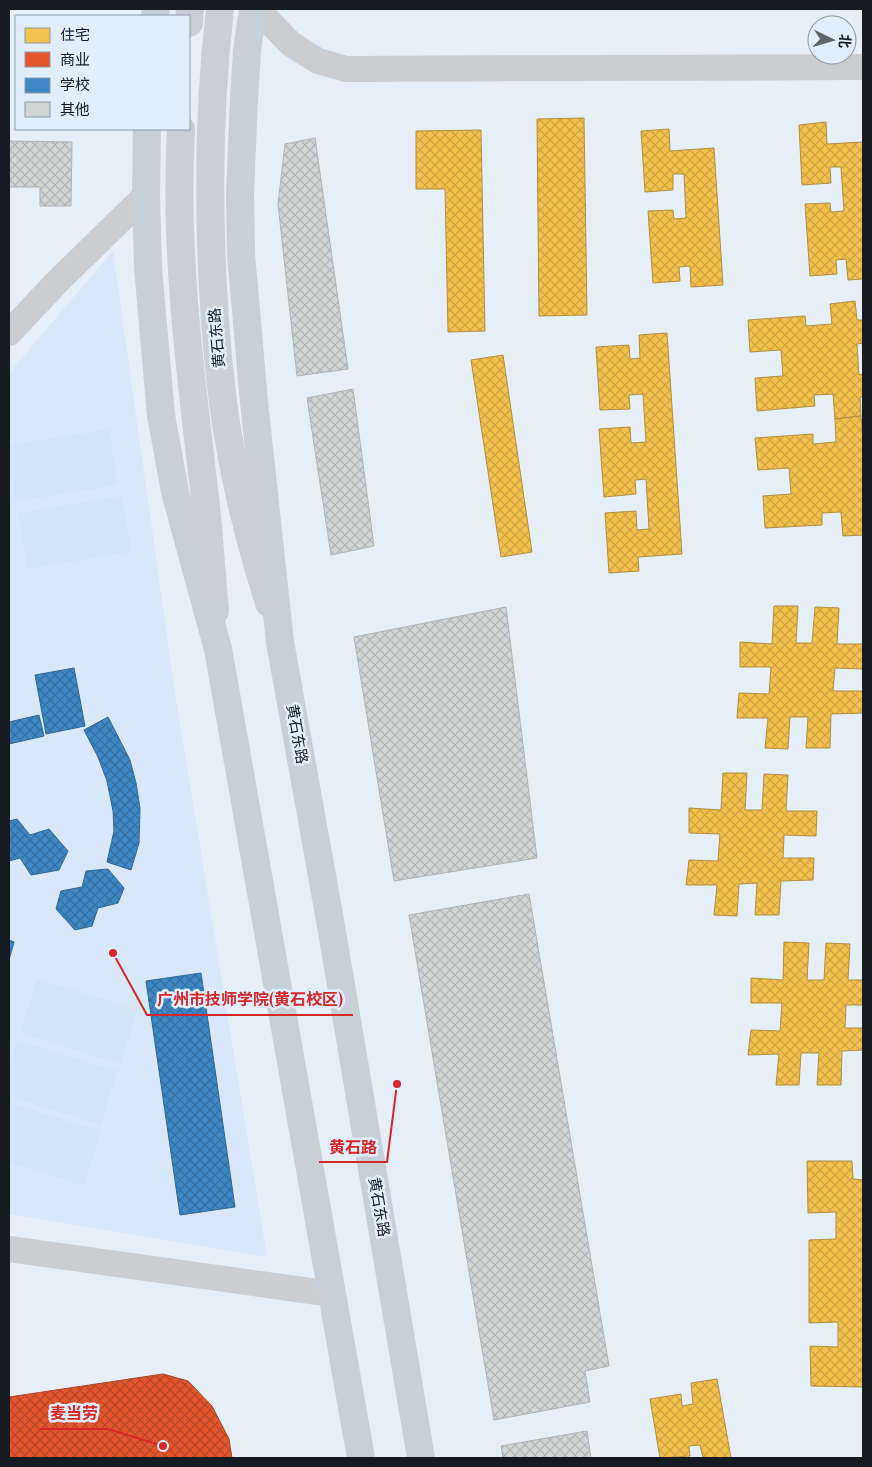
<svg xmlns="http://www.w3.org/2000/svg" width="872" height="1467" font-family="'Playfair Display','Noto Sans SC',serif">
<defs>
<pattern id="homes-cross-hatch" width="8" height="8" patternUnits="userSpaceOnUse" patternTransform="scale(1.25)"><rect width="8" height="8" fill="#f2c14e"/><path d="M0 0l8 8M0 8l8-8" fill="none" stroke="#cfa544"/></pattern>
<pattern id="shops-cross-hatch" width="8" height="8" patternUnits="userSpaceOnUse" patternTransform="scale(1.25)"><rect width="8" height="8" fill="#e4572e"/><path d="M0 0l8 8M0 8l8-8" fill="none" stroke="#b84727"/></pattern>
<pattern id="schools-cross-hatch" width="8" height="8" patternUnits="userSpaceOnUse" patternTransform="scale(1.25)"><rect width="8" height="8" fill="#3f88c5"/><path d="M0 0l8 8M0 8l8-8" fill="none" stroke="#346ea0"/></pattern>
<pattern id="building-cross-hatch" width="8" height="8" patternUnits="userSpaceOnUse" patternTransform="scale(1.25)"><rect width="8" height="8" fill="#d0d4d3"/><path d="M0 0l8 8M0 8l8-8" fill="none" stroke="#b2b5b5"/></pattern>
</defs>
<rect width="100%" height="100%" fill="#e6eef7"/>
<polygon fill="#d8e8fa" points="113,251 175,693 267,1257 9,1214 9,373"/>
<g fill="#d2e4f6">
<polygon points="109,429 118,485 14,502 9,466 9,445"/>
<polygon points="122,496 131,552 27,569 18,513"/>
<polygon points="37,979 137,1009 121,1064 20,1033"/>
<polygon points="17,1040 117,1071 101,1125 9,1096 9,1066"/>
<polygon points="9,1103 101,1131 84,1186 9,1162"/>
</g>
<g fill="url(#homes-cross-hatch)" stroke="#b08f40">
<polygon points="584,118 587,315 539,316 537,119"/>
<polygon points="826,122 827,144 863,142 863,279 848,280 846,259 836,260 837,274 810,276 805,204 830,203 831,212 844,211 841,167 830,167 831,183 802,185 799,125"/>
<polygon points="669,129 670,151 714,148 723,285 691,287 690,266 679,267 680,281 653,283 648,211 673,210 674,219 686,218 684,174 673,174 673,190 645,192 641,131"/>
<polygon points="481,130 485,331 448,332 445,189 416,189 416,131"/>
<polygon points="855,301 857,320 863,320 863,343 857,344 859,375 863,374 863,397 860,397 861,416 835,419 833,394 814,395 815,406 757,411 755,378 783,376 781,350 750,352 748,320 805,316 806,326 832,324 830,304"/>
<polygon points="667,333 682,554 638,557 639,571 609,573 605,513 636,511 637,530 649,529 646,479 635,480 636,494 604,497 599,429 630,427 631,443 646,442 643,394 629,395 630,409 600,410 596,347 629,345 630,359 640,358 639,335"/>
<polygon points="503,355 532,552 501,557 471,360"/>
<polygon points="861,416 863,440 863,535 843,536 841,512 822,513 822,525 765,528 763,496 791,494 789,468 758,470 755,438 813,434 813,444 836,442 835,419"/>
<polygon points="774,606 798,606 796,643 812,643 815,607 839,608 837,644 863,644 863,669 835,668 833,691 863,691 863,713 831,714 830,748 806,748 808,717 790,717 788,749 765,748 768,718 737,718 739,693 769,694 771,667 740,667 740,642 772,644"/>
<polygon points="723,773 747,773 745,810 762,810 764,774 788,775 786,811 817,811 816,836 784,835 783,858 814,858 813,880 781,881 779,915 755,915 757,883 739,884 737,916 714,915 717,885 686,885 689,860 718,861 720,834 689,833 689,808 721,810"/>
<polygon points="784,942 809,943 807,980 824,980 826,943 850,944 848,980 863,980 863,1005 846,1005 845,1028 863,1028 863,1050 842,1051 841,1085 817,1085 819,1053 801,1053 799,1085 776,1085 779,1054 748,1055 751,1030 780,1031 782,1003 751,1003 751,978 783,980"/>
<polygon points="807,1161 852,1161 853,1179 863,1180 863,1387 811,1386 810,1346 838,1347 838,1322 809,1323 809,1240 836,1239 836,1212 808,1213"/>
<polygon points="717,1379 731,1458 703,1458 700,1445 689,1446 690,1456 660,1458 650,1399 681,1394 682,1406 693,1404 691,1383"/>
</g>
<polygon fill="url(#shops-cross-hatch)" stroke="#a6452a" points="163,1374 188,1381 212,1406 229,1439 232,1458 9,1458 9,1397"/>
<g fill="url(#schools-cross-hatch)" stroke="#326794">
<polygon points="74,668 85,726 46,734 35,675"/>
<polygon points="39,715 44,736 9,744 9,722"/>
<polygon points="108,717 130,760 136,783 140,808 139,843 131,870 107,862 114,831 113,811 107,781 98,757 84,730"/>
<polygon points="17,819 30,835 49,829 68,851 59,870 31,875 20,858 9,861 9,821"/>
<polygon points="108,869 124,888 118,903 98,908 92,926 75,930 56,909 61,891 82,887 86,871"/>
<polygon points="9,940 14,942 9,960"/>
<polygon points="201,973 235,1207 180,1215 146,981"/>
</g>
<g fill="url(#building-cross-hatch)" stroke="#b0b3b3">
<polygon points="315,138 348,369 297,376 278,204 285,144"/>
<polygon points="9,141 72,142 71,206 40,206 40,187 9,187"/>
<polygon points="353,389 374,546 331,555 307,398"/>
<polygon points="506,607 537,858 394,881 354,637"/>
<polygon points="529,894 609,1366 585,1371 590,1402 494,1420 409,915"/>
<polygon points="587,1431 591,1458 503,1458 501,1446"/>
</g>
<g fill="none" stroke-linecap="round" stroke-linejoin="round">
<g stroke="#cbcdd0" stroke-width="26">
<polyline points="257,9 291,44 318,61 346,69 863,67"/>
<polyline points="9,333 57,282 146,195"/>
<polyline points="9,1249 332,1294"/>
</g>
<g stroke="#c9cfd5" stroke-width="28">
<path d="M220 9C209 102 208 194 213 288 216 341 220 394 230 446 239 499 253 552 269 603"/>
<polyline points="189,23 190,9"/>
<path d="M181 129C174 249 190 370 204 489 209 529 211 570 215 611"/>
</g>
<g stroke="#c7cfd7" stroke-width="28">
<polyline points="253,9 247,50 244,100 240,194 241,254 254,402 280,642 331,926 421,1458"/>
<polyline points="155,16 156,9"/>
<polyline points="147,129 146,195 148,268 161,415 175,492 218,649 361,1458"/>
</g>
</g>
<g text-anchor="middle" stroke-width="5" stroke-linejoin="round" paint-order="stroke">
<g font-size="15" fill="#151b21" stroke="#e0eefd">
<text transform="translate(217 338) rotate(-95)" y="5">黄石东路</text>
<text transform="translate(297 734) rotate(80)" y="5">黄石东路</text>
<text transform="translate(379 1207) rotate(80)" y="5">黄石东路</text>
</g>
</g>
<path fill="none" stroke="#d62828" stroke-width="2" d="M113 953L147 1015H353M397 1084L387 1162H319M163 1446L108 1429H40"/>
<g fill="#d62828" stroke="#e0eefd" stroke-width="2">
<circle cx="113" cy="953" r="5"/>
<circle cx="397" cy="1084" r="5"/>
<circle cx="163" cy="1446" r="5"/>
</g>
<g font-size="16" text-anchor="middle" font-weight="bold" fill="#d62828" stroke="#e0eefd" stroke-width="5" stroke-linejoin="round" paint-order="stroke">
<text x="250" y="1005">广州市技师学院(黄石校区)</text>
<text x="353" y="1153">黄石路</text>
<text x="74" y="1419">麦当劳</text>
</g>
<rect width="872" height="1467" fill="none" stroke="#151b21" stroke-width="20"/>
<rect x="15" y="15" width="175" height="115" fill="#e0eefd" stroke="#8f9aa5"/>
<rect x="25" y="28" width="25" height="15" fill="#f2c14e" stroke="#8f9aa5"/>
<text x="60" y="40" font-size="15" fill="#151b21">住宅</text>
<rect x="25" y="52" width="25" height="15" fill="#e4572e" stroke="#8f9aa5"/>
<text x="60" y="65" font-size="15" fill="#151b21">商业</text>
<rect x="25" y="78" width="25" height="15" fill="#3f88c5" stroke="#8f9aa5"/>
<text x="60" y="90" font-size="15" fill="#151b21">学校</text>
<rect x="25" y="102" width="25" height="15" fill="#d0d4d3" stroke="#8f9aa5"/>
<text x="60" y="115" font-size="15" fill="#151b21">其他</text>
<g transform="translate(832 40) rotate(95)"><circle r="24" fill="#e0eefd" stroke="#8f9aa5"/>
<path d="M0-4L9 19L0 12L-9 19Z" fill="#5e656c"/>
<text y="-8" font-size="14" font-weight="bold" text-anchor="middle" fill="#151b21">北</text>
</g>
</svg>
